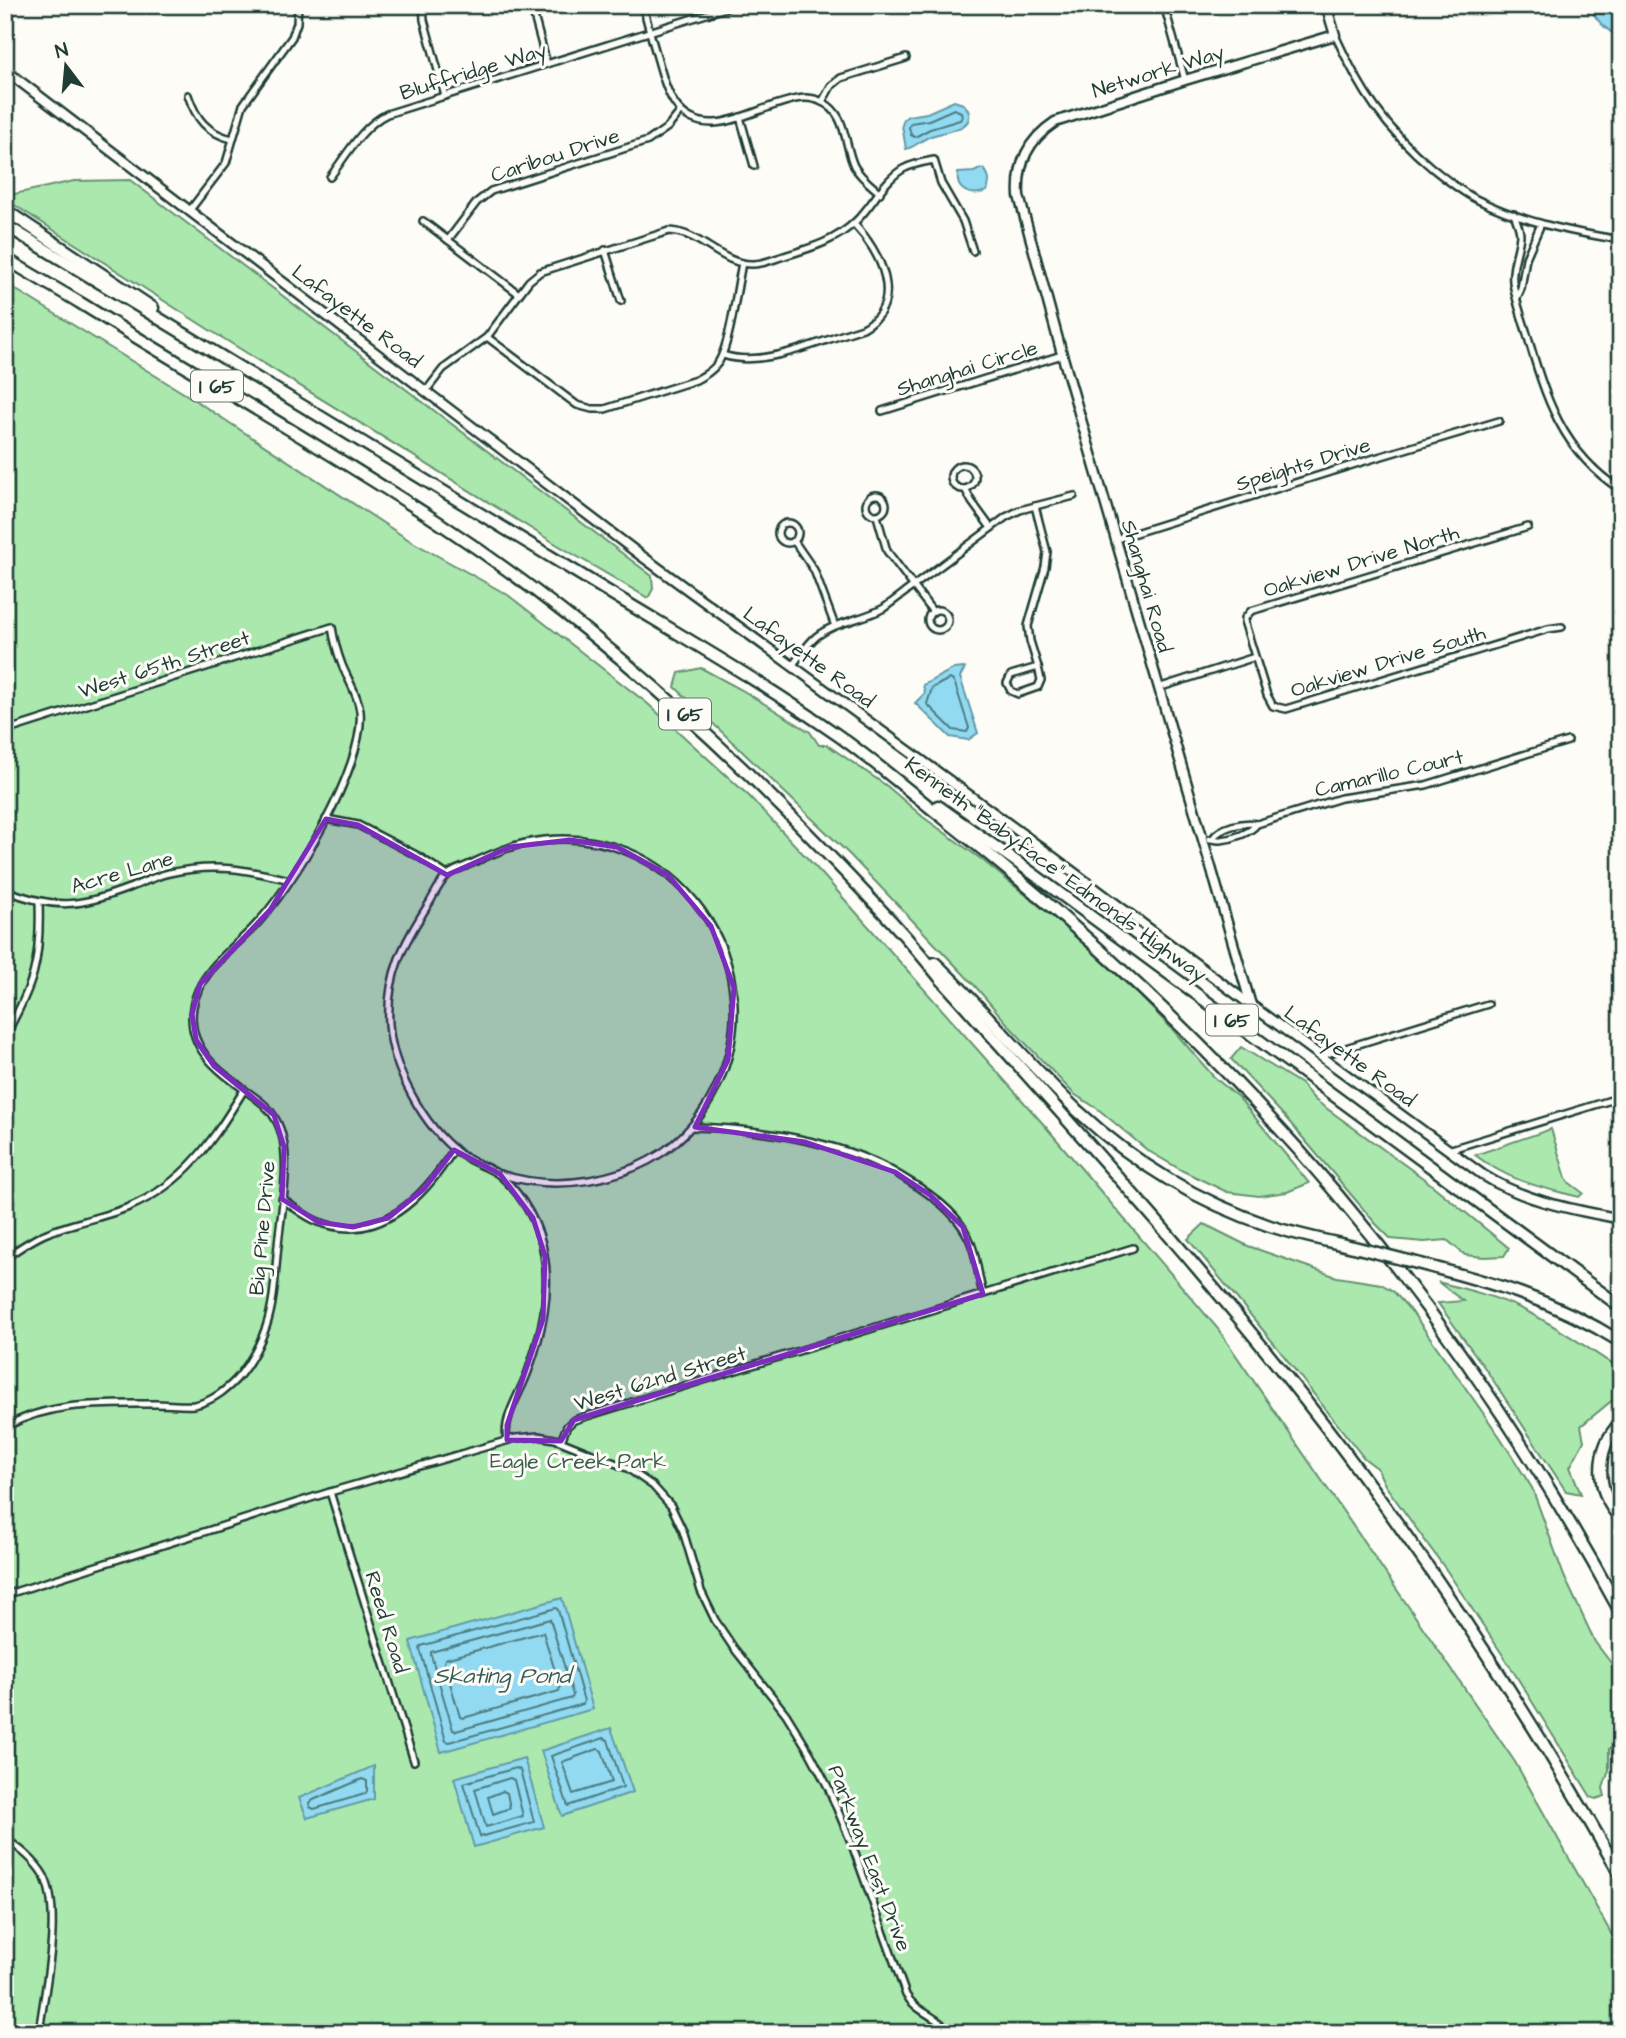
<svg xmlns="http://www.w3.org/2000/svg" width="1626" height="2038" font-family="'Architects Daughter',sans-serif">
<rect width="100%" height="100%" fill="#fdfcf7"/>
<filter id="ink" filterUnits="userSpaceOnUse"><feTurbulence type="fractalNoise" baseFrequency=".0143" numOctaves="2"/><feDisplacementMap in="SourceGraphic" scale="14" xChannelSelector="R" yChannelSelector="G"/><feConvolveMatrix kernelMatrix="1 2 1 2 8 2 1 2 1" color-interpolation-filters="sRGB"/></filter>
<g filter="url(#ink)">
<g fill="#abe8ae" stroke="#659271" stroke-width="2">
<polygon points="130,180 652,576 653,589 648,598 556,544 208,329 5,199 5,196 74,181"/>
<polygon points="5,283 190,397 409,540 508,595 648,704 749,796 823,875 1045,1126 1218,1329 1515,1762 1621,1951 1621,2033 5,2033"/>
<polygon points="701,668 742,690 810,732 819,745 827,745 887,786 923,817 981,859 1067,928 1142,998 1173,1030 1214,1077 1239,1098 1309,1183 1287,1192 1259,1196 1227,1192 1183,1171 1147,1150 1098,1109 1074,1094 1011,1028 975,986 850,855 675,687 679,673"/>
<polygon points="1241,1047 1301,1084 1315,1100 1427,1181 1509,1248 1504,1256 1484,1257 1465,1255 1447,1240 1424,1242 1391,1239 1376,1224 1286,1118 1231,1059"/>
<path d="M1551 1129 1567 1181 1583 1193 1579 1197C1539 1187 1509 1181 1475 1155Z"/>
<polygon points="1204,1224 1248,1246 1337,1277 1381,1284 1393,1291 1412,1312 1500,1437 1532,1488 1564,1576 1595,1642 1621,1676 1621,1744 1609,1749 1609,1770 1603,1788 1605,1796 1596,1799 1591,1797 1510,1666 1447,1571 1385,1485 1377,1468 1364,1458 1276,1346 1188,1239"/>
<path d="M1438 1282C1465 1289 1494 1296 1520 1308 1555 1325 1588 1348 1621 1370V1393L1581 1426 1584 1441 1570 1467 1581 1494 1566 1491 1487 1371 1438 1303 1463 1301Z"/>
</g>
<g fill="#91daf2" stroke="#639ba6" stroke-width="2">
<path d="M1588 5H1621V37C1605 31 1596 19 1588 5Z"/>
<path d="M954 101C960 103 965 103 968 110 976 130 944 131 931 136 922 139 916 147 906 149L902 125 904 119 908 116 927 113Z"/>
<path d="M980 169H984C990 176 990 182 987 191 972 197 955 192 958 173L974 172Z"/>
<polygon points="965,668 960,677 978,733 968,740 950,737 915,703 925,693 923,685 953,669"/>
<polygon points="562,1598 593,1709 441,1752 410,1641"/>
<polygon points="611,1728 633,1792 562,1816 541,1751"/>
<polygon points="524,1758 544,1827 474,1847 454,1778"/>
<polygon points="374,1766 374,1799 307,1818 299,1798"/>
</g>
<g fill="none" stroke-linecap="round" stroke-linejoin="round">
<g stroke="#4d7c80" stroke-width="2">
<polygon points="954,109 961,112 962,117 960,120 930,129 915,137 911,135 909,127 911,123 929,120"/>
<polygon points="949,679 954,681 969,728 967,732 953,730 927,704 932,688"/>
<polygon points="556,1608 558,1610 584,1701 583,1704 450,1742 446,1741 420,1649 421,1646"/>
<polygon points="550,1619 573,1695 572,1698 456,1731 453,1730 431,1655 431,1652"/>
<polygon points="543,1632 560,1687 559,1691 463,1718 460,1717 444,1662 445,1659"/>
<polygon points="604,1738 608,1740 623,1787 568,1806 551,1756"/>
<polygon points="598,1749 602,1751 612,1782 573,1794 562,1762"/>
<polygon points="516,1768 520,1770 534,1822 480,1837 464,1783"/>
<polygon points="510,1778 514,1780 523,1816 486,1827 475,1789"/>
<polygon points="362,1779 367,1781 367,1791 365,1794 314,1809 310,1807 309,1803 311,1801"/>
<polygon points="503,1791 507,1793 510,1808 493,1814 488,1797"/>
</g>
<g stroke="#1f3d34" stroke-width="10">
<g id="street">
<polyline points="423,5 424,20 445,96"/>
<polyline points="531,5 547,64"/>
<path d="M643 5C647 22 652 40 657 57 666 87 673 124 714 123 734 122 756 111 775 105 791 100 806 94 822 102 847 113 844 145 854 166 860 177 871 185 880 193"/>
<polyline points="1164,5 1185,80"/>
<path d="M1335 35C1360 90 1386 130 1432 168 1446 179 1460 191 1476 199 1522 222 1571 232 1621 240"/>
<path d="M188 95C196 119 207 133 232 139"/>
<polyline points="822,102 831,86 841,78 906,58"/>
<polyline points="740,117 754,166"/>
<path d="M330 177C346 156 362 126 387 114L735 5"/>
<polyline points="190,210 226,163 243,105 292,37 297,23 298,5"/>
<path d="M1514 214C1516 220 1520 228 1520 235 1519 251 1511 265 1513 282 1515 299 1522 317 1527 334 1545 397 1562 452 1621 490"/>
<polyline points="423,221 519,294"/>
<polyline points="448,240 477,202 491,191 648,141 668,127 681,111"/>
<polyline points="605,250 621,301"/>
<polyline points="1517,298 1521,289 1526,258 1541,224"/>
<path d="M487 337 577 405 592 409H605L696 380C705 375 712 371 718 363 730 345 737 287 742 263"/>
<path d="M723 355C763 369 822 340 863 328 907 304 880 251 854 224"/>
<path d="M426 391 443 369 487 337 529 281 540 272 669 231C701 232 721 265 753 264 764 264 774 259 784 256 811 248 836 241 856 221 872 206 883 181 903 169 912 164 923 162 934 160L941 183 963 221 973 251"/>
<polyline points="882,411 1062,355"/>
<circle cx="963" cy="477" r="12"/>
<polyline points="965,489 972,502 991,528"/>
<circle cx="876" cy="505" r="10"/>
<polyline points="1035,506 1047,552 1045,567 1028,626 1030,641 1038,667"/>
<polyline points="877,516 887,551 933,612"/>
<circle cx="788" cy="533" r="10"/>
<polyline points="1528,527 1251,611 1245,618 1245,624 1267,695 1273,706 1286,709 1548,629 1562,627"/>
<polyline points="1116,539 1365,461 1499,421"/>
<polyline points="794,541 814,570 835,626"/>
<circle cx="938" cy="620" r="10"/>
<path d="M792 666C800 656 807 644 817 636 837 621 863 620 884 608L1006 517 1020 510 1074 496"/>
<polygon points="1038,667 1041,680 1038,687 1018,694 1011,691 1007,683 1011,675"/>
<polyline points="1158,688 1255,657"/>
<path d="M5 731 332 627C334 640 337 652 342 665 348 680 358 694 360 711 366 766 291 890 252 929 230 951 198 974 193 1007 186 1049 219 1071 249 1093 260 1101 270 1108 276 1120 294 1151 281 1210 278 1245 275 1272 275 1301 266 1327 260 1344 251 1361 240 1375 229 1388 212 1402 194 1405 182 1406 168 1404 156 1404 104 1404 52 1401 5 1427"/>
<polyline points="326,819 358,825 418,856 447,875"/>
<path d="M1213 838C1220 827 1244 821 1257 824L1341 798 1426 785 1568 741"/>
<path d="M1210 839C1213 839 1217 840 1221 840 1233 839 1250 833 1257 824"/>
<path d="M5 890C57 910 78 907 129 888 142 883 155 876 169 873 215 863 245 869 290 880"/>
<path d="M5 1036C34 984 41 962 39 902"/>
<polyline points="1320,1056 1488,1004"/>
<path d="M691 1127C751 1128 824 1139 879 1164 894 1171 907 1180 920 1188 938 1200 956 1214 966 1233 977 1251 977 1274 983 1294"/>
<polyline points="1448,1150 1621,1097"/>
<path d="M500 1174C540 1187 582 1185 622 1172 660 1160 691 1134 710 1100 785 968 674 812 526 843 505 847 486 857 468 865 462 868 454 870 449 874 441 880 435 893 430 902 404 942 386 975 389 1024 392 1069 424 1127 460 1154 472 1163 493 1168 502 1177 523 1196 540 1226 544 1254 551 1293 542 1332 529 1369 522 1391 502 1417 507 1440"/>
<path d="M282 1199C294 1207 305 1217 319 1222 379 1245 425 1196 454 1149"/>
<path d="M5 1258C18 1249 32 1239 47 1233 73 1222 102 1218 129 1207 186 1183 213 1140 244 1090"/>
<polyline points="561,1441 567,1426 574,1420 1133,1248"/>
<polyline points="330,1492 414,1761"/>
<path d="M5 1595 330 1492 516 1438 538 1436 555 1439 627 1468 653 1486 671 1506 683 1531 701 1591 715 1620 733 1647 786 1714 810 1753 828 1787 851 1842 906 1995C917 2013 938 2016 951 2033"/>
<path d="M5 1838C20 1849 35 1860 44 1876 63 1913 44 1992 39 2033"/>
</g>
</g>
<g stroke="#1f3d34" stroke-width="13">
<g id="secondary">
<path d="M5 70 639 554 1021 833 1251 1005 1483 1175C1526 1202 1572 1209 1621 1219"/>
<path d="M1251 1005 1062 354 1019 196C1017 163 1028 140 1055 122L1185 80 1335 35 1326 5"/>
</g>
</g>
<g stroke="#1f3d34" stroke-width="15">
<g id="highway">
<polyline points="5,210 153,308"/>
<path d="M5 225C197 342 390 457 581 575 667 628 757 678 839 736 874 761 908 790 942 817 1044 897 1142 984 1232 1078 1385 1236 1516 1419 1621 1613"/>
<path d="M5 258C30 274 56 288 82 304 200 377 322 446 438 522 578 614 704 725 820 846 861 889 903 931 940 978 1077 1131 1218 1284 1342 1448 1445 1584 1537 1727 1621 1876"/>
<polyline points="938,806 1028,870 1621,1307"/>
<path d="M935 963C985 1010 1029 1065 1079 1112 1134 1163 1199 1202 1270 1226 1298 1235 1328 1241 1358 1248"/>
<path d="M1413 1262C1490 1282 1553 1299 1621 1342"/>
<path d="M1621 1422C1594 1449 1595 1492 1621 1519"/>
</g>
</g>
<use href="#street" stroke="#fdfcf7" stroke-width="5"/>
<use href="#secondary" stroke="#fdfcf7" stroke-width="8"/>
<use href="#highway" stroke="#fdfcf7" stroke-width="10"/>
<g stroke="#1f3d34" stroke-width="15" stroke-linecap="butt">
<polyline id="highway-bridge" points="1358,1248 1413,1262"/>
</g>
<use href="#highway-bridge" stroke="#fdfcf7" stroke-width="10"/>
</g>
</g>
<path fill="#7b2cbf" fill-opacity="0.2" stroke="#7b2cbf" stroke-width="5" stroke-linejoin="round" d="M326 819 358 825 447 875 510 847 570 840 617 847 668 875 711 926 734 988 728 1060 695 1127 805 1142 895 1172 930 1195 963 1227 983 1294 574 1420 561 1441 507 1440V1425L543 1319 545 1256 533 1218 500 1174 454 1150 424 1189 388 1218 353 1227 318 1222 282 1199 284 1147 274 1115 214 1066 196 1040 192 1014 200 984 270 910Z"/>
<g text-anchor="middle" stroke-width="6" stroke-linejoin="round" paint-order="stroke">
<g fill="#fdfcf7" stroke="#62766e" stroke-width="2">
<rect x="191" y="370.5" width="52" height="31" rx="5"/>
<rect x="659" y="698.5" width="52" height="31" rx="5"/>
<rect x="1206" y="1004.5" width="52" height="31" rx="5"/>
</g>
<g font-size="19" font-weight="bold" fill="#1f3d34">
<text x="217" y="393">I 65</text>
<text x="685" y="721">I 65</text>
<text x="1232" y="1027">I 65</text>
</g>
<g font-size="21" fill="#1f3d34" stroke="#fdfcf7">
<text transform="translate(473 71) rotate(-17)" y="7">Bluffridge Way</text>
<text transform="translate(1158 71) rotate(-17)" y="7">Network Way</text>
<text transform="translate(555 155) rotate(-18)" y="7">Caribou Drive</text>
<text transform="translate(357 316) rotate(37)" y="7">Lafayette Road</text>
<text transform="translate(967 368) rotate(-17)" y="7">Shanghai Circle</text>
<text transform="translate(1303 464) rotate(-17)" y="7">Speights Drive</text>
<text transform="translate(1361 561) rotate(-17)" y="7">Oakview Drive North</text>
<text transform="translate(1147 586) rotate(74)" y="7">Shanghai Road</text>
<text transform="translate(809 657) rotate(36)" y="7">Lafayette Road</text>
<text transform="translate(1388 661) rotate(-17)" y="7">Oakview Drive South</text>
<text transform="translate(164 664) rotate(-18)" y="7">West 65th Street</text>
<text transform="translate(1389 773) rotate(-13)" y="7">Camarillo Court</text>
<text transform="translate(1056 869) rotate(36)" y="7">Kenneth "Babyface" Edmonds Highway</text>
<text transform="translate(122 872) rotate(-16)" y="7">Acre Lane</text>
<text transform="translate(1350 1056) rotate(36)" y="7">Lafayette Road</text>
<text transform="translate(262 1228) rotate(-85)" y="7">Big Pine Drive</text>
<text transform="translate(660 1378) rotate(-17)" y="7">West 62nd Street</text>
<text transform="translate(387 1622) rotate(73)" y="7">Reed Road</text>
<text transform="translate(870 1858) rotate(69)" y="7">Parkway East Drive</text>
</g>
<g font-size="21" fill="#3b5f4c" stroke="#fdfcf7">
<text x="578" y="1468">Eagle Creek Park</text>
</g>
<g font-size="23" font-style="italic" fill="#365c5a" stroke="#fdfcf7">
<text x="502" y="1683">Skating Pond</text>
</g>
</g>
<rect width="1626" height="2038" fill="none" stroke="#fdfcf7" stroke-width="28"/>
<rect x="14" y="14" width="1598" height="2010" fill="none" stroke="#1f3d34" stroke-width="2.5" filter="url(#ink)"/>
<g transform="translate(66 66) rotate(344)" stroke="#fdfcf7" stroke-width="5" paint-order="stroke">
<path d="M0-5L12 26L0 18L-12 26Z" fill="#1f3d34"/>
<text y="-10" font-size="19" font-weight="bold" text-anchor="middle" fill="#1f3d34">N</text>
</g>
</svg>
